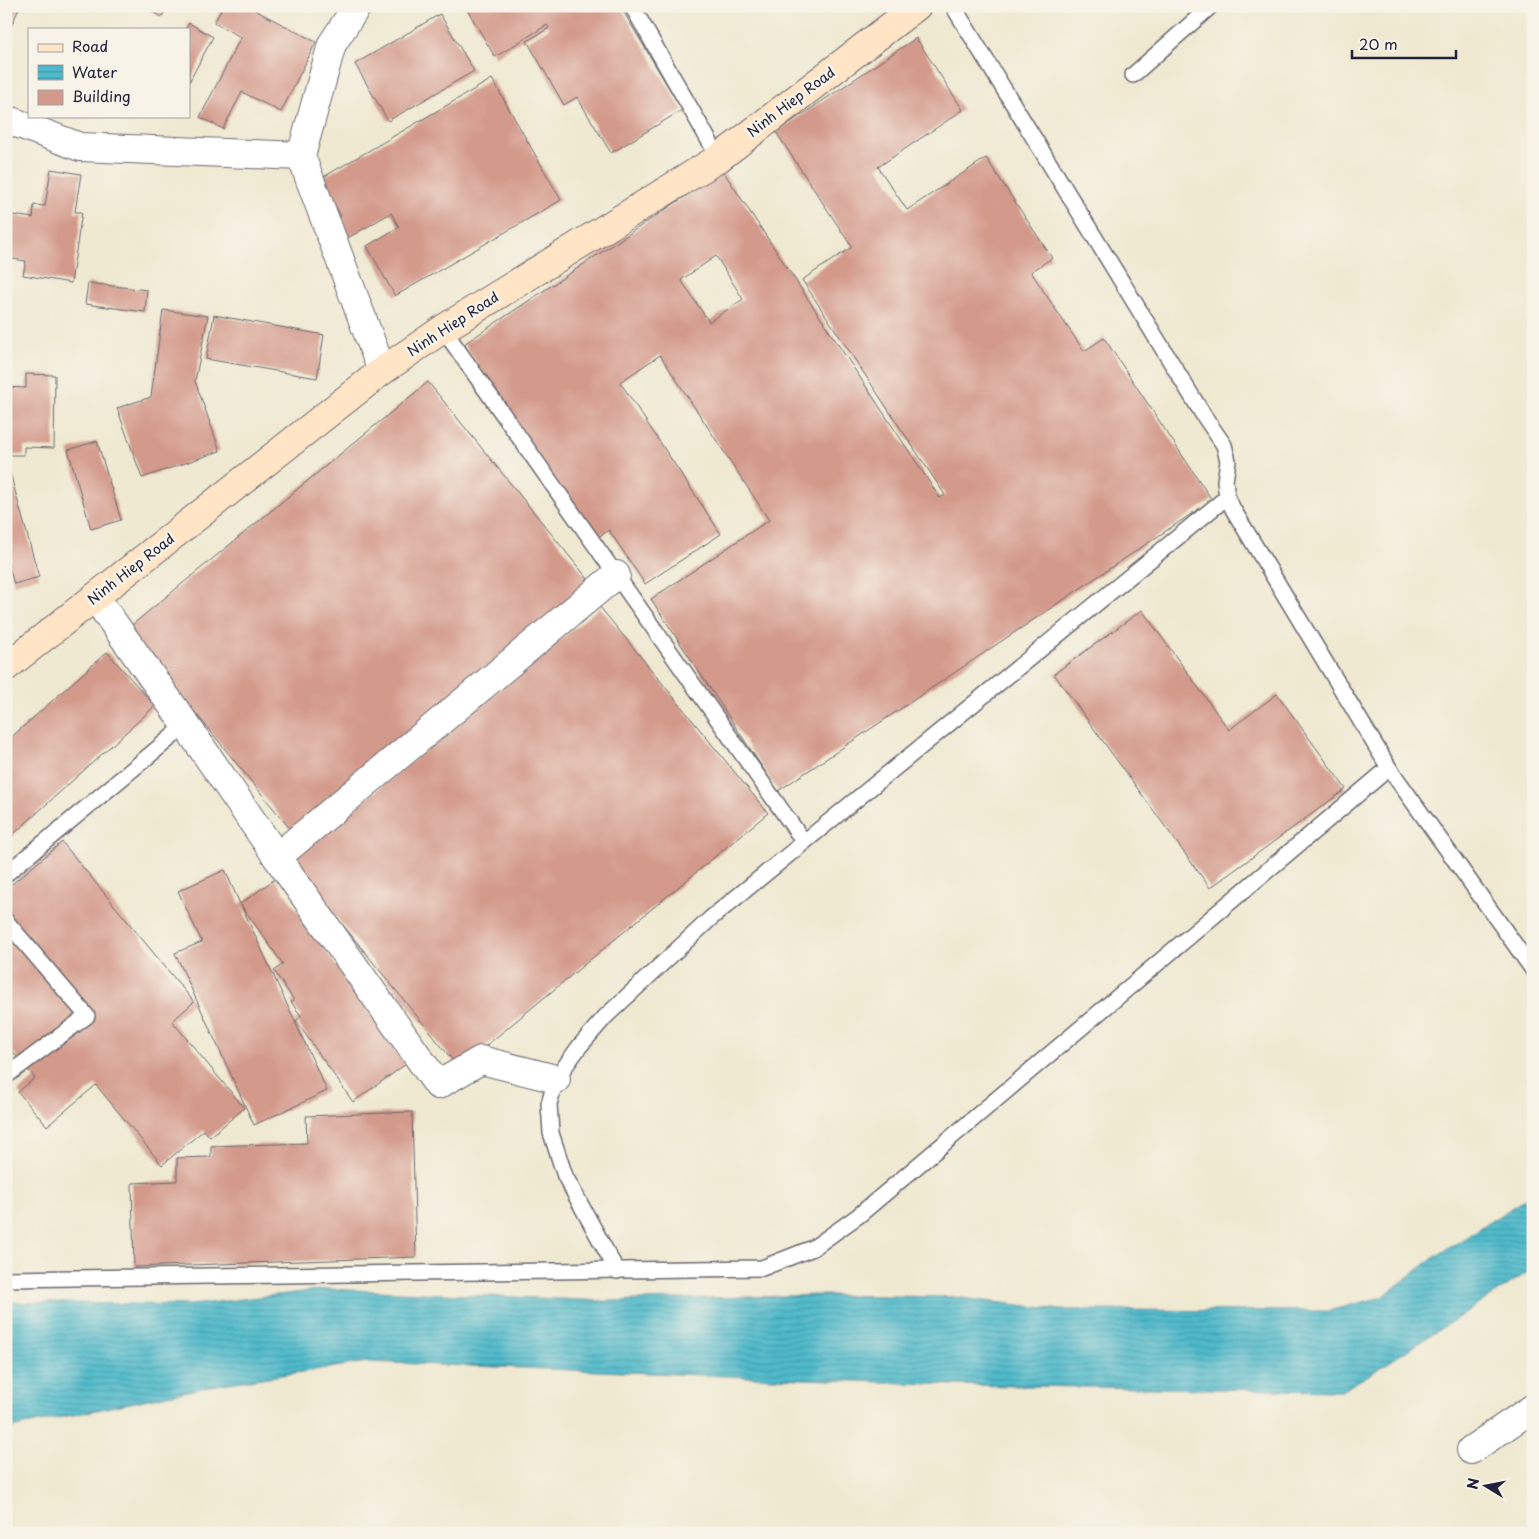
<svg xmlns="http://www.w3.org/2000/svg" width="1539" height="1539" font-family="'Playpen Sans',sans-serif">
<defs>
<pattern id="water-rules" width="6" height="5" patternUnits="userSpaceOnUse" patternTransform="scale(1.25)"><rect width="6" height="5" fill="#4fbacb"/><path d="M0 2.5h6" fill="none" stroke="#4197a6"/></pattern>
</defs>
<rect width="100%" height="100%" fill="#f7f3e8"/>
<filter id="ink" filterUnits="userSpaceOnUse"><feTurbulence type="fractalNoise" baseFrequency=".02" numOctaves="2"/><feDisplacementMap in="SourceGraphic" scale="10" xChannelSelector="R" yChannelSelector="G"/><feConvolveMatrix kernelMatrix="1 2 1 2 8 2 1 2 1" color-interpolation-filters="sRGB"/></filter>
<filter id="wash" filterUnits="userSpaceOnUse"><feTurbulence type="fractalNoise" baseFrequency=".0096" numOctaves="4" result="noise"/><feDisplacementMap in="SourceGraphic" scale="20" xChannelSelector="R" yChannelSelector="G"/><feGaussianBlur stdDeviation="1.12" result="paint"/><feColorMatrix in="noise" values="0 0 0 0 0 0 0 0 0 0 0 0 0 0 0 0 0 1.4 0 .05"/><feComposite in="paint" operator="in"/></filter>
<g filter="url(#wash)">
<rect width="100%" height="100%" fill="#efe9d1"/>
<polygon fill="url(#water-rules)" stroke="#386e83" points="1533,1194 1533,1269 1369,1375 1341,1391 956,1385 367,1362 216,1385 6,1429 6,1302 191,1305 328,1289 605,1301 820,1295 953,1297 1061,1310 1328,1311 1382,1297 1432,1259"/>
<g id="blocks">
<g fill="#d39a8b" fill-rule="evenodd">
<polygon points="6,6 20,6 6,38"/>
<polygon points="141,6 167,6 162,17"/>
<polygon points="223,6 247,6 316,42 281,112 242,92 223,129 200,117 241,37 214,23"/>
<polygon points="465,6 620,6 682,110 611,153 577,97 564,105 527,41 549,28 547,25 495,57"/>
<polygon points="440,14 474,71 388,121 355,64"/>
<polygon points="189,23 213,37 189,82 189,29 186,29"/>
<path d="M916 38 963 110 878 167 907 210 986 158 1052 258 1031 272 1054 307 1084 351 1104 338 1212 500 778 791 651 599 769 520 660 355 620 382 721 534 645 584 609 530 594 540 464 344 723 171 940 498 945 495 802 280 852 247 776 132ZM716 256 743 299 709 322 681 280Z"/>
<polygon points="492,79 561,200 395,296 367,246 399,227 391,213 339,243 328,223 341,216 320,179"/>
<polygon points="51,169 81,174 75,212 82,212 71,283 23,275 26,261 6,258 6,214 33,218 34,205 45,206"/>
<polygon points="88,283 147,290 145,312 85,304"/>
<polygon points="163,310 208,316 195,381 220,451 142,478 117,408 151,397"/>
<polygon points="214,315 324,335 317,378 206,359"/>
<polygon points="26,374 55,375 54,448 24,447 24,455 6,455 6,387 26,388"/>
<polygon points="428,382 592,584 291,830 127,629"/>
<polygon points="97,441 121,520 91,529 68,450"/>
<polygon points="7,462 39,577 14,584 6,556"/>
<polygon points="600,607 768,813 459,1068 291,861"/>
<polygon points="1142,610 1229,730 1277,694 1346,789 1210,888 1054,674"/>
<polygon points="107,652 155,706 6,841 6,742"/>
<polygon points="62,842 194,1002 172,1021 244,1108 210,1137 204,1130 162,1165 96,1085 47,1126 18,1092 35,1078 6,1044 6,889"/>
<polygon points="225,870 240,904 275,879 406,1064 353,1102 296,1021 301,1016 291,1002 294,1000 274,971 283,964 241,905 327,1091 254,1125 175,953 202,942 178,891"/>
<polygon points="412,1112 416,1257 134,1267 132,1183 177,1181 177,1158 211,1157 211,1146 307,1143 306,1116"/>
</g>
</g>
</g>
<g filter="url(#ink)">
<use href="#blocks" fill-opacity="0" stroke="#6a6870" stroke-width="1"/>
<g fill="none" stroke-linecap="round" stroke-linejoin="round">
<g stroke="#6a6870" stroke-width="18">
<g id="lane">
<polyline points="632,6 719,158"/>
<polyline points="1133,75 1211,6"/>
<polyline points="443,329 804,842"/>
<polyline points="1389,768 1533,970"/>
<polyline points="6,874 186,725"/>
<polyline points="6,921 87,1016 6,1076"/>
<polyline points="617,1271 565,1176 551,1133 549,1104 556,1079 579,1047 605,1017 711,918 1227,497"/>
<polyline points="6,1279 762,1268 813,1248 858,1216 1389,768 1234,511 1227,497 1225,481 1228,461 1224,445 1204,416 953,6"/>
</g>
</g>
<g stroke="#6a6870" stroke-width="30">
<g id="street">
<polyline points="357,6 332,44 301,156 382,371"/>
<polyline points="6,119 80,147 301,156"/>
<polyline points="95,597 186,725 277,857 616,575"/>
<polyline points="277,857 438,1085 481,1060 556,1079"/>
<polyline points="1471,1450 1533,1408"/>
</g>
</g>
<g stroke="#6a6870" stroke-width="30">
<polyline id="secondary" points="6,667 382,371 443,329 719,158 917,6"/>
</g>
<use href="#lane" stroke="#fff" stroke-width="15"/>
<use href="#street" stroke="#fff" stroke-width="28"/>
<use href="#secondary" stroke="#ffe4c6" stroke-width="28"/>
</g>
</g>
<g text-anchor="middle" stroke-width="5" stroke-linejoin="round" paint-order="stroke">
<g font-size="14" fill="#22223b" stroke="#f7f3e8">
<text transform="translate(791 102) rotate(-37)" y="5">Ninh Hiep Road</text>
<text transform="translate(453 324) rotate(-33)" y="5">Ninh Hiep Road</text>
<text transform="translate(131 569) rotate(-38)" y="5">Ninh Hiep Road</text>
</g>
</g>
<rect width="1539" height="1539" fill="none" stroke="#f7f3e8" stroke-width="25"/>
<rect x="28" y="28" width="162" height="90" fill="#f7f3e8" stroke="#a29fa3"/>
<rect x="38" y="44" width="25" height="8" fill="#ffe4c6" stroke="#a29fa3"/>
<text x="72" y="52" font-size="15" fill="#22223b">Road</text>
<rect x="38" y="65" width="25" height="15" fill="url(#water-rules)" stroke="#a29fa3"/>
<text x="72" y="78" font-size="15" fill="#22223b">Water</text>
<rect x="38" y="90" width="25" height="15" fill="#d39a8b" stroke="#a29fa3"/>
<text x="72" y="102" font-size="15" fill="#22223b">Building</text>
<g transform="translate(1486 1486) rotate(280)" stroke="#f7f3e8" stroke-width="4" paint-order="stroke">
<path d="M0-4L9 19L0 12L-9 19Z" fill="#22223b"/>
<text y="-8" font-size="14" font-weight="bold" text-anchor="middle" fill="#22223b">N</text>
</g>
<path d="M1352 50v8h104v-8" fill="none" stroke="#22223b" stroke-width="2.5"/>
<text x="1359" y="50" font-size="15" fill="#22223b" stroke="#f7f3e8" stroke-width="4" paint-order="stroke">20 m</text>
</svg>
